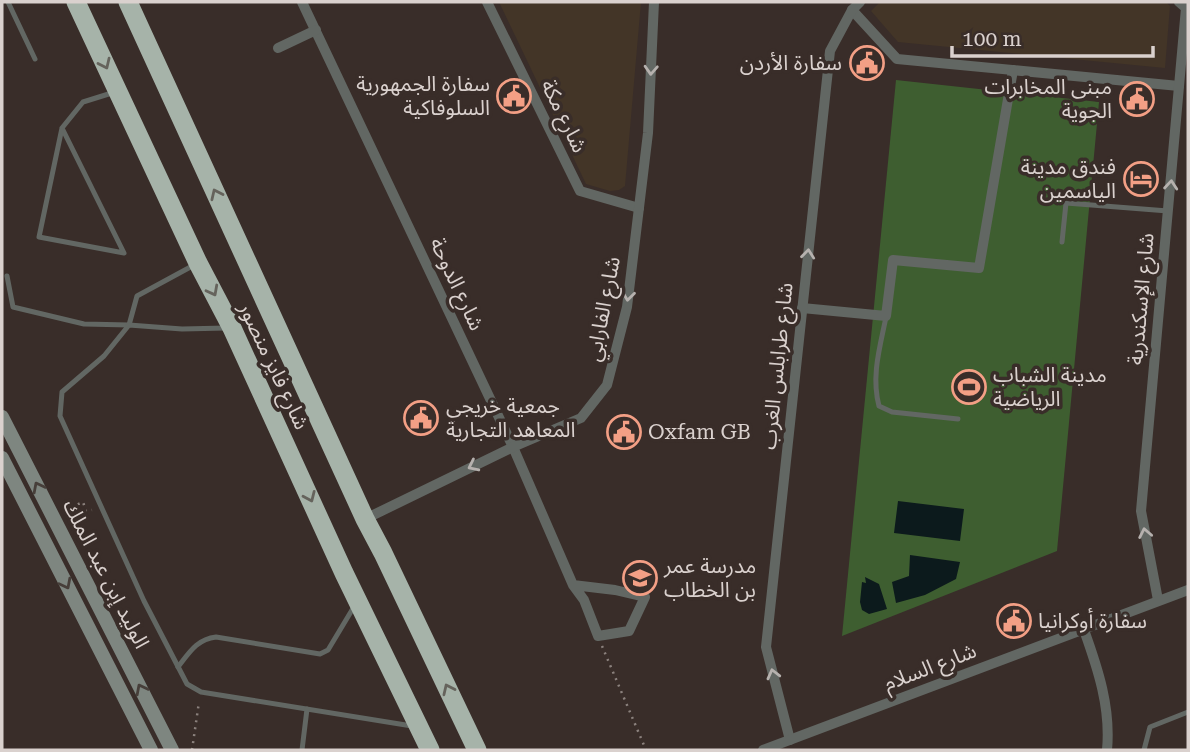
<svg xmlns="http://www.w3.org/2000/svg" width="1190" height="752" font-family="'Roboto Serif','Noto Sans Arabic',serif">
<rect width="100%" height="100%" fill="#392d29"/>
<g fill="#433527">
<polygon points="499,2 641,2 625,186 619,190 610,191 586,184"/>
<polygon points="880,2 1166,2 1170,6 1165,68 898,42 871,11"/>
</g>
<polygon fill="#3e5e30" points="896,80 1099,102 1057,551 842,636"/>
<g fill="#0c1a1c">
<polygon points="898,501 964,509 960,541 894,533"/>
<polygon points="910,555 960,562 956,579 925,595 896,603 892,582 909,576"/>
<polygon points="865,577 879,584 887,609 869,614 862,610 860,602 862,582 866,583"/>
</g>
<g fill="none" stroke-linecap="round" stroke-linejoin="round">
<g stroke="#8b817d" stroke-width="2.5" stroke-dasharray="2 5" stroke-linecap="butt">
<polyline points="65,510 83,502 86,511 92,510"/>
<polyline points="602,646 646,750"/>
<polyline points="192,750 199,702"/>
</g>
<g stroke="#626763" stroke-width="5">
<polyline points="8,2 35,59"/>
<polyline points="62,128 124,253 39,237 62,128 83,102 115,92"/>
<polyline points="1062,242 1066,203 1168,211"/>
<polyline points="7,276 13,307 84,324 129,325 137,296 196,264"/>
<path d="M886 317C880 347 871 376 879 406L892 412 958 419"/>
<polyline points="226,328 182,329 129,325 104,356 62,392 60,416 144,601 187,684 201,692 412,726"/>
<path d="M178 667C189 653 197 639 216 637L320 654 328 650 355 605"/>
<polyline points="302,750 307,709"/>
<polyline points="1144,750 1150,727 1188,712"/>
</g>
<g stroke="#626763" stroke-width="10">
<polyline points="302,2 513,447 573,585 584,600 598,636 629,631 645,597 615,590 573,585"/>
<polyline points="487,2 580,191 639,208"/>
<polyline points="852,10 897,59 1179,86"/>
<polyline points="278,48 316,30"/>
<polyline points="802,308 886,316 893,260 979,268 1013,70"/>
<polyline points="365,519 513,447 581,418 607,385 627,307 648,133 654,2"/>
<polyline points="1158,600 1141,511 1186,8 1179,2"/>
<path d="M1084 630C1098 669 1111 708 1107 750"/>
<polyline points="790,740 766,647 830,51 852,10 860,2"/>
<polyline points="763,750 1188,590"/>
</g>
<g stroke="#7e8680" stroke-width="14">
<polyline points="2,417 172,750"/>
<polyline points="2,458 151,750"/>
</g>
<g stroke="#a6b3a9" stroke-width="19">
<polyline points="76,2 198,263 232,328 344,573 430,750"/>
<polyline points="128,2 365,519 383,553 477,750"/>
</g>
</g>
<defs><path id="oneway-chevron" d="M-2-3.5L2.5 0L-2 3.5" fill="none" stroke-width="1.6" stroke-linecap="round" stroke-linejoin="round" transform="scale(1.75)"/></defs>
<g stroke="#65635c">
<use href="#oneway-chevron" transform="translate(105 64) rotate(65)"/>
<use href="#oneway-chevron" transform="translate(216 194) rotate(-115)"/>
<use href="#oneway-chevron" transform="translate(213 291) rotate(62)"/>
<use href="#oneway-chevron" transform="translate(310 497) rotate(66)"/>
<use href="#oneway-chevron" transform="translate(448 689) rotate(-115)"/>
</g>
<g stroke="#b6b1ae">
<use href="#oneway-chevron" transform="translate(651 70) rotate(93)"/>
<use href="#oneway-chevron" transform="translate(1171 185) rotate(-85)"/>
<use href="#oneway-chevron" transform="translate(808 254) rotate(-84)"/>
<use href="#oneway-chevron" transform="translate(628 296) rotate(97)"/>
<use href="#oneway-chevron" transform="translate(473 466) rotate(154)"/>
<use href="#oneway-chevron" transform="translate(1145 533) rotate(-101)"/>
<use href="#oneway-chevron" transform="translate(773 674) rotate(-104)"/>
</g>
<g stroke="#473f3a">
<use href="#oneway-chevron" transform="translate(38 487) rotate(-117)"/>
<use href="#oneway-chevron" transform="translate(66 584) rotate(63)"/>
<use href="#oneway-chevron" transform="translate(141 689) rotate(-117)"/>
</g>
<defs>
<g id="civic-ring" transform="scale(1.75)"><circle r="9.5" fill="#392d29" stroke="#f39f85" stroke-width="1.5"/><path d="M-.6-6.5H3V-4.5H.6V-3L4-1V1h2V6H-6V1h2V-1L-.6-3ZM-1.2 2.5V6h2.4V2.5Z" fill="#f39f85"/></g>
<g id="hotel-ring" transform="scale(1.75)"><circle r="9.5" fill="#392d29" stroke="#f39f85" stroke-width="1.5"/><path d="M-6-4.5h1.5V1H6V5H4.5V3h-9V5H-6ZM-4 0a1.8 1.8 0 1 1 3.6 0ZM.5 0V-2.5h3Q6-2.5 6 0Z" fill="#f39f85"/></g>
<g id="stadium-ring" transform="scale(1.75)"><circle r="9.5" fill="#392d29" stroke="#f39f85" stroke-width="1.5"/><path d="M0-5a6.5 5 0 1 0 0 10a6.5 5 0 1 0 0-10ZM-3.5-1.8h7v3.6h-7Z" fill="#f39f85"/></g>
<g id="school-ring" transform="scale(1.75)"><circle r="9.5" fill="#392d29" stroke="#f39f85" stroke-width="1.5"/><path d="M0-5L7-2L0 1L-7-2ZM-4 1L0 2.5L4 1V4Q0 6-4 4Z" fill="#f39f85"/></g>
</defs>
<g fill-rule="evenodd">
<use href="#civic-ring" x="867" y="63"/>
<use href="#civic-ring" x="514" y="96"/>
<use href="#civic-ring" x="1137" y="99"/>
<use href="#hotel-ring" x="1141" y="179"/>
<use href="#stadium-ring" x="969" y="387"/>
<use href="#civic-ring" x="421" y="418"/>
<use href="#civic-ring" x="624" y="432"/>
<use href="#school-ring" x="640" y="578"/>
<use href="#civic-ring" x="1014" y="621"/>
</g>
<g text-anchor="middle" stroke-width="7" stroke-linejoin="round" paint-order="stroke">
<g font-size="21" fill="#dad1ce" stroke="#392d29" text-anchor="start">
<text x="842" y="70" text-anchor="end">سفارة الأردن</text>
<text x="490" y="91" text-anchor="end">سفارة الجمهورية<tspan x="490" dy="24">السلوفاكية</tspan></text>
<text x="1112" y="94" text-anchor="end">مبنى المخابرات<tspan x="1112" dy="24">الجوية</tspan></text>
<text x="1116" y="174" text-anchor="end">فندق مدينة<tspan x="1116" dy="24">الياسمين</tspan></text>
<text x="993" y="382">مدينة الشباب<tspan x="993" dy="24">الرياضية</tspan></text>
<text x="446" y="413">جمعية خريجي<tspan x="446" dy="24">المعاهد التجارية</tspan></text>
<text x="648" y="439">Oxfam GB</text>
<text x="664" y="573">مدرسة عمر<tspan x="664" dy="24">بن الخطاب</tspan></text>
<text x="1038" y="628">سفارة أوكرانيا</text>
</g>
<g font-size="21" fill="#dad1ce" stroke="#392d29">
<text transform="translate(564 116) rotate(64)" y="7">شارع مكة</text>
<text transform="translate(457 284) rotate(65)" y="7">شارع الدوحة</text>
<text transform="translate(1141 299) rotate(-85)" y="7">شارع الإسكندرية</text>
<text transform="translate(603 309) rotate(-79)" y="7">شارع الفارابي</text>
<text transform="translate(274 366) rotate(65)" y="7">شارع فايز منصور</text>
<text transform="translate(777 366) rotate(-84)" y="7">شارع طرابلس الغرب</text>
<text transform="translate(106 574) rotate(63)" y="7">الوليد إبن عبد الملك</text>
<text transform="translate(930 667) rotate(-21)" y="7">شارع السلام</text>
</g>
</g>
<rect width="1190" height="752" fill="none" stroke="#dad1ce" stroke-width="7"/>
<path d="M952 46v10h201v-10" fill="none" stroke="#dad1ce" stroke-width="3.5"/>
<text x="962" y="46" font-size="21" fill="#dad1ce" stroke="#392d29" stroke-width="5" paint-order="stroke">100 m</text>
</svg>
